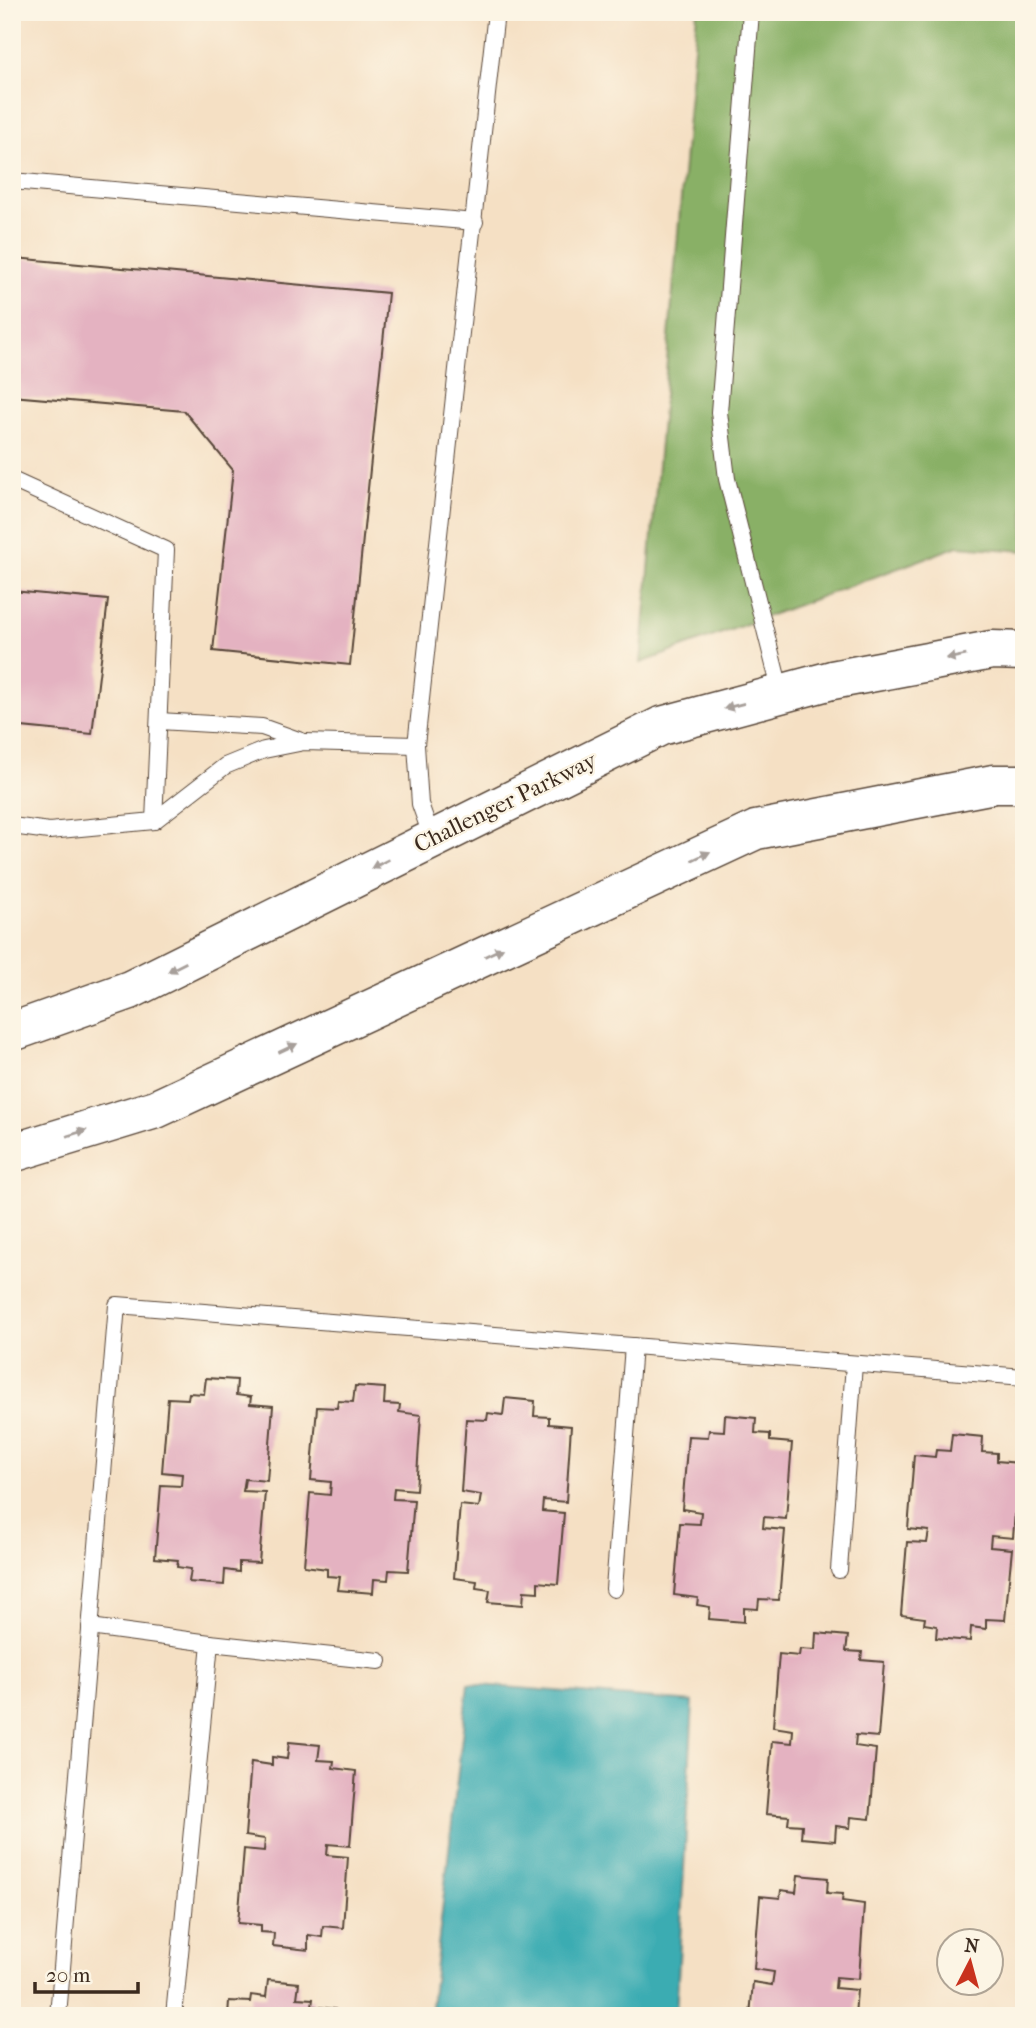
<svg xmlns="http://www.w3.org/2000/svg" width="1036" height="2028" font-family="'IM FELL French Canon',serif">
<rect width="100%" height="100%" fill="#fcf5e5"/>
<filter id="ink" filterUnits="userSpaceOnUse"><feTurbulence type="fractalNoise" baseFrequency=".0143" numOctaves="2"/><feDisplacementMap in="SourceGraphic" scale="14" xChannelSelector="R" yChannelSelector="G"/><feConvolveMatrix kernelMatrix="1 2 1 2 8 2 1 2 1" color-interpolation-filters="sRGB"/></filter>
<filter id="wash" filterUnits="userSpaceOnUse"><feTurbulence type="fractalNoise" baseFrequency=".00686" numOctaves="4" result="noise"/><feDisplacementMap in="SourceGraphic" scale="28" xChannelSelector="R" yChannelSelector="G"/><feGaussianBlur stdDeviation="1.57" result="paint"/><feColorMatrix in="noise" values="0 0 0 0 0 0 0 0 0 0 0 0 0 0 0 0 0 1.4 0 .05"/><feComposite in="paint" operator="in"/></filter>
<g filter="url(#wash)">
<rect width="100%" height="100%" fill="#f5e0c4"/>
<polygon fill="#89b066" stroke="#626d42" stroke-width="2" points="697,12 1024,12 1024,551 958,546 641,663"/>
<polygon fill="#3bacb2" stroke="#3b6b68" stroke-width="2" points="468,1684 693,1702 676,2016 430,2016"/>
<g id="blocks">
<g fill="#e4b2c1">
<polygon points="15,258 388,293 350,665 213,651 233,470 184,411 12,396"/>
<polygon points="12,591 108,600 92,734 12,726"/>
<polygon points="206,1378 237,1380 236,1395 251,1397 250,1404 273,1406 267,1481 245,1479 243,1491 265,1492 259,1563 239,1562 239,1572 225,1570 224,1585 189,1582 191,1569 177,1567 178,1560 155,1558 161,1485 181,1486 182,1474 162,1472 168,1398 188,1399 189,1393 204,1394"/>
<polygon points="355,1386 385,1388 384,1404 400,1405 399,1412 421,1415 416,1490 394,1488 393,1499 414,1500 408,1571 389,1570 388,1580 374,1579 373,1593 338,1590 340,1577 327,1576 327,1569 304,1566 310,1493 330,1495 331,1482 311,1480 317,1407 337,1408 338,1401 353,1402"/>
<polygon points="505,1398 535,1401 534,1416 549,1417 549,1424 571,1426 566,1502 543,1500 542,1511 564,1513 558,1584 538,1582 538,1592 524,1591 523,1605 488,1602 490,1590 476,1588 477,1581 454,1578 460,1505 479,1507 481,1495 461,1492 466,1419 487,1420 488,1413 503,1415"/>
<polygon points="725,1415 756,1418 755,1433 770,1434 770,1441 792,1443 786,1519 764,1517 763,1528 785,1530 779,1600 759,1599 758,1609 744,1608 744,1622 709,1619 710,1607 697,1605 698,1598 674,1595 680,1523 700,1524 701,1512 682,1509 688,1436 708,1437 709,1430 724,1431"/>
<polygon points="952,1434 983,1437 982,1452 997,1453 997,1461 1019,1463 1013,1538 991,1536 990,1547 1012,1549 1005,1620 986,1619 986,1629 971,1627 970,1641 936,1638 937,1626 924,1624 925,1618 901,1615 907,1542 927,1543 929,1531 908,1529 914,1455 935,1457 936,1450 950,1451"/>
<polygon points="816,1633 848,1636 846,1651 862,1652 861,1660 884,1662 878,1737 856,1735 855,1746 876,1749 870,1819 851,1817 850,1828 836,1826 835,1841 801,1838 802,1825 788,1824 789,1816 766,1814 772,1741 792,1743 793,1730 773,1727 779,1654 799,1656 800,1649 815,1650"/>
<polygon points="289,1742 320,1745 318,1760 334,1761 333,1768 356,1771 350,1846 328,1844 327,1855 348,1857 343,1928 323,1926 322,1937 308,1935 308,1950 273,1946 274,1933 261,1932 261,1925 238,1923 244,1849 264,1851 265,1839 245,1836 251,1762 272,1765 272,1757 287,1759"/>
<polygon points="798,1875 828,1878 827,1893 843,1894 842,1901 864,1904 859,1979 836,1977 835,1988 857,1990 855,2016 750,2016 753,1982 772,1985 774,1972 754,1969 760,1896 780,1898 781,1890 796,1892"/>
<polygon points="268,1980 299,1983 297,1998 313,1999 312,2006 335,2009 334,2016 228,2016 229,2001 250,2002 251,1995 266,1997"/>
</g>
</g>
</g>
<g filter="url(#ink)">
<use href="#blocks" fill-opacity="0" stroke="#574537" stroke-width="2"/>
<g fill="none" stroke-linecap="round" stroke-linejoin="round">
<g stroke="#574537" stroke-width="18">
<g id="service">
<polyline points="751,12 719,412 727,479 781,693"/>
<polyline points="12,181 475,222"/>
<polyline points="12,480 166,550 154,821"/>
<polyline points="159,721 262,727 304,742"/>
<polyline points="12,826 49,831 154,821 225,766 264,750 304,742 416,745"/>
<polyline points="432,838 420,804 416,745 496,12"/>
<polyline points="839,1570 854,1364"/>
<polyline points="614,1589 633,1346"/>
<polyline points="90,1627 210,1643 174,2016"/>
<polyline points="210,1643 379,1661"/>
<polyline points="58,2016 117,1305 1024,1377"/>
</g>
</g>
<g stroke="#574537" stroke-width="41">
<g id="secondary">
<polyline points="12,1032 130,990 661,726 832,680 992,650 1024,651"/>
<polyline points="12,1153 156,1109 756,830 994,784 1024,784"/>
</g>
</g>
<use href="#service" stroke="#fff" stroke-width="16"/>
<use href="#secondary" stroke="#fff" stroke-width="38"/>
</g>
<defs><path id="oneway-solid" d="M-6-.8H1V-3.2L6.5 0L1 3.2V.8H-6Z" transform="scale(1.75)"/></defs>
<g fill="#a79f9a">
<use href="#oneway-solid" transform="translate(956 657) rotate(170)"/>
<use href="#oneway-solid" transform="translate(734 706) rotate(165)"/>
<use href="#oneway-solid" transform="translate(701 856) rotate(-25)"/>
<use href="#oneway-solid" transform="translate(380 864) rotate(153)"/>
<use href="#oneway-solid" transform="translate(494 952) rotate(-25)"/>
<use href="#oneway-solid" transform="translate(177 967) rotate(153)"/>
<use href="#oneway-solid" transform="translate(288 1048) rotate(-25)"/>
<use href="#oneway-solid" transform="translate(77 1133) rotate(-17)"/>
</g>
</g>
<g text-anchor="middle" stroke-width="5" stroke-linejoin="round" paint-order="stroke">
<g font-size="23" fill="#3b2a1e" stroke="#fcf5e5">
<text transform="translate(505 802) rotate(-26)" y="8">Challenger Parkway</text>
</g>
</g>
<rect width="1036" height="2028" fill="none" stroke="#fcf5e5" stroke-width="42"/>
<g transform="translate(970 1962) rotate(6)"><circle r="33" fill="#fcf5e5" stroke="#afa495" stroke-width="2"/>
<path d="M0-5L12 26L0 18L-12 26Z" fill="#c8321e"/>
<text y="-10" font-size="19" font-weight="bold" text-anchor="middle" fill="#3b2a1e">N</text>
</g>
<path d="M35 1982v10h103v-10" fill="none" stroke="#3b2a1e" stroke-width="3.5"/>
<text x="46" y="1982" font-size="21" fill="#3b2a1e" stroke="#fcf5e5" stroke-width="5" paint-order="stroke">20 m</text>
</svg>
